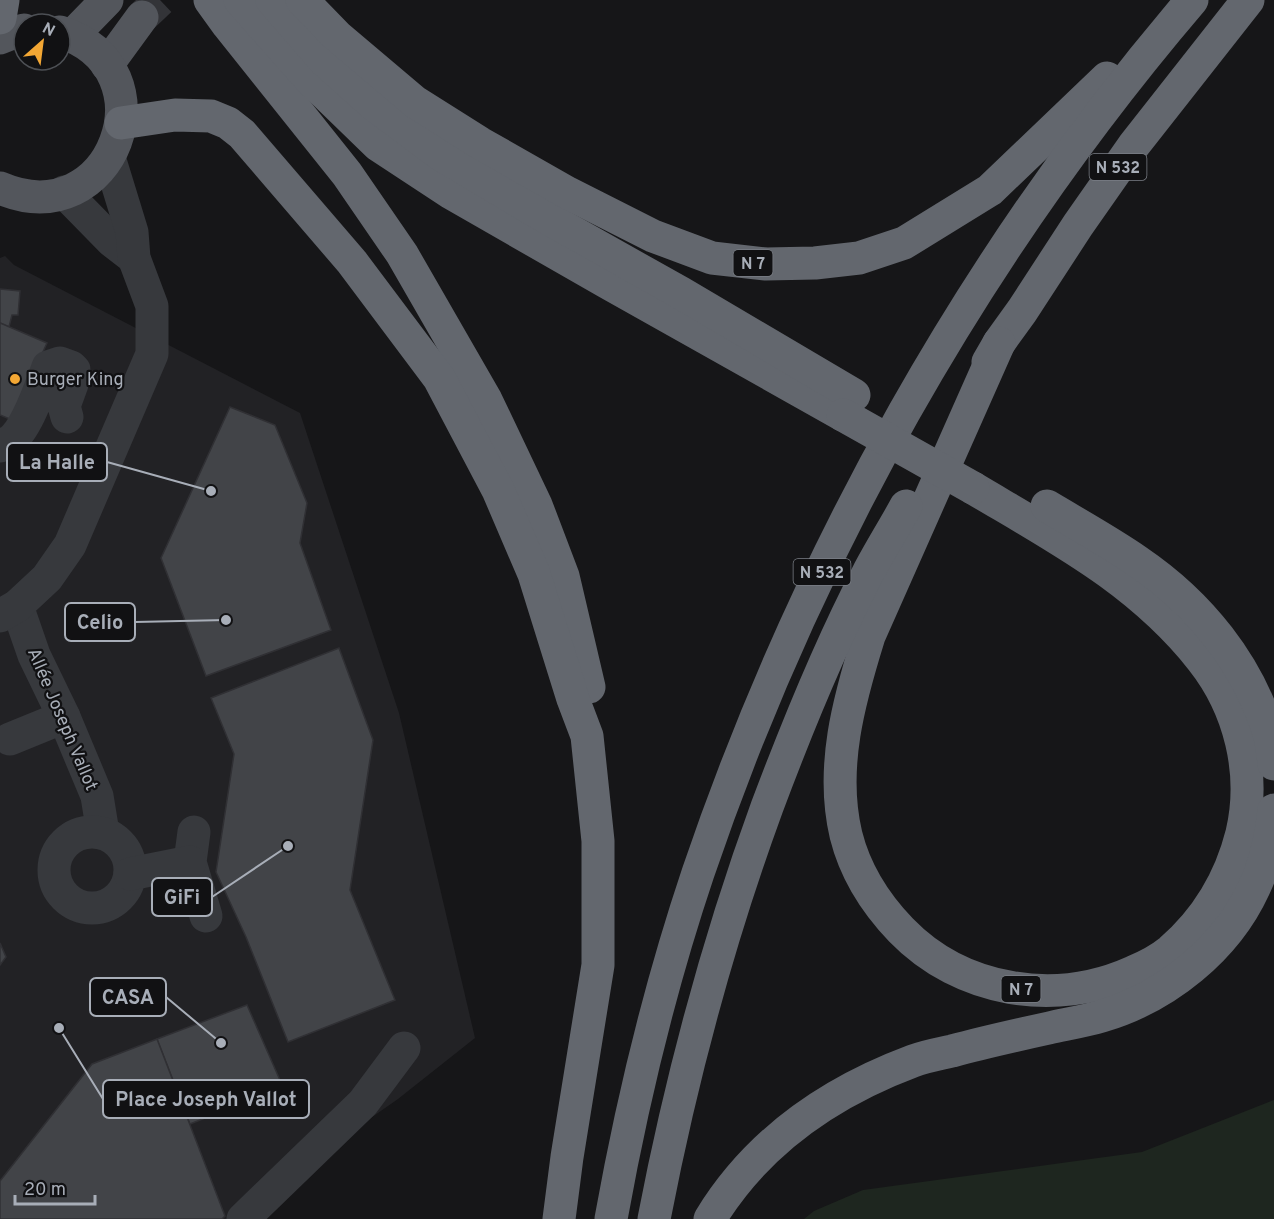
<svg xmlns="http://www.w3.org/2000/svg" width="1274" height="1219" font-family="Overpass,sans-serif">
<rect width="100%" height="100%" fill="#161618"/>
<polygon fill="#222225" points="5,256 14,265 300,413 399,713 475,1038 398,1099 335,1143 254,1219 0,1219 0,258"/>
<polygon fill="#1e261f" points="1274,1100 1274,1219 804,1219 814,1211 863,1190 1142,1152"/>
<g fill="#424448" stroke="#303034" stroke-width="1.5">
<polygon points="0,289 20,291 18,315 12,315 9,327 0,323"/>
<polygon points="0,323 47,343 12,420 0,415"/>
<polygon points="230,407 275,425 307,503 300,543 331,630 206,676 161,558"/>
<polygon points="339,648 373,740 350,890 395,1000 288,1042 246,937 216,872 234,754 211,698"/>
<polygon points="0,943 6,957 0,965"/>
<polygon points="247,1005 283,1087 190,1124 157,1039"/>
<polygon points="157,1039 225,1216 222,1219 0,1219 0,1181 92,1064"/>
</g>
<g fill="none" stroke-linecap="round" stroke-linejoin="round">
<polyline stroke="#333438" stroke-width="33" stroke-dasharray="33 16" stroke-linecap="butt" points="142,17 160,0"/>
<g stroke="#37393d" stroke-width="33">
<polyline points="64,192 112,241 134,258"/>
<path d="M0 446C0 446 8 442 9 442 27 430 40 388 48 367L60 363 71 367 74 370 72 384 64 406 67 417"/>
<polyline points="17,606 34,655 64,717 97,796 103,833"/>
<polyline points="0,616 17,606 47,578 70,545 152,354 152,306 134,258 132,232 109,157"/>
<polyline points="10,739 64,717"/>
<polyline points="194,832 190,862 206,916"/>
<circle cx="92" cy="870" r="38"/>
<polyline points="130,874 190,862"/>
<polyline points="243,1219 363,1103 404,1048"/>
</g>
<g stroke="#53565c" stroke-width="33">
<polyline points="72,36 107,0"/>
<polyline points="0,38 15,32 24,30"/>
<polyline points="107,65 142,17"/>
<path d="M0 188C113 237 175 68 60 32"/>
</g>
<g stroke="#63676e" stroke-width="33">
<polyline points="210,0 228,25 347,174 402,254 486,400 536,505 563,576 589,687"/>
<polyline points="240,0 310,79 378,145 451,193 608,283 843,415"/>
<polyline points="272,0 324,60 373,104 440,154 544,216 681,293 854,395"/>
<polyline points="302,0 337,36 415,102 480,143 568,193 653,236 712,258 766,264 815,263 859,258 904,243 990,190 1107,78"/>
<polyline points="0,18 3,0"/>
<polyline points="121,123 175,115 211,116 228,123 242,134 352,262 439,378 498,490 534,574 573,699 587,736 598,841 598,965 567,1157 559,1219"/>
<polyline points="988,362 999,343 1022,311 1078,225 1134,145 1248,0"/>
<path d="M973 488C1057 538 1140 581 1202 660 1240 708 1256 773 1242 833 1230 881 1207 919 1170 951 1159 960 1145 967 1133 972 1055 1007 961 992 901 930 875 903 855 871 846 835 830 768 849 700 869 636L999 343"/>
<path d="M1047 506C1077 524 1108 541 1137 561 1199 603 1249 664 1270 737 1272 746 1273 755 1274 764"/>
<path d="M611 1219C632 1102 660 986 698 873 806 555 974 255 1192 0"/>
<path d="M654 1219C681 1079 718 941 767 807 797 727 829 648 868 573 880 550 894 528 906 506"/>
<path d="M710 1219C757 1142 830 1092 913 1061 926 1056 939 1054 952 1051 985 1042 1017 1035 1049 1028 1067 1024 1085 1021 1102 1016 1166 997 1226 949 1254 888 1266 863 1271 837 1274 810"/>
</g>
<polyline stroke="#63676e" stroke-width="33" points="843,415 973,488"/>
</g>
<circle fill="#f3a734" stroke="#111113" stroke-width="2" cx="15" cy="379" r="6"/>
<g text-anchor="middle" stroke-width="4.5" stroke-linejoin="round" paint-order="stroke">
<g fill="#111113" stroke="#7b7f86" stroke-width="1.5">
<rect x="1089.5" y="154" width="57" height="26" rx="4.5"/>
<rect x="733.5" y="250" width="39" height="26" rx="4.5"/>
<rect x="793.5" y="559" width="57" height="26" rx="4.5"/>
<rect x="1001.5" y="976" width="39" height="26" rx="4.5"/>
</g>
<g font-size="16" font-weight="bold" fill="#a8aeb8">
<text x="1118" y="173">N 532</text>
<text x="753" y="269">N 7</text>
<text x="822" y="578">N 532</text>
<text x="1021" y="995">N 7</text>
</g>
<g font-size="18" fill="#a8aeb8" stroke="#111113" text-anchor="start">
<text x="27" y="385">Burger King</text>
</g>
<g font-size="18" fill="#a8aeb8" stroke="#111113">
<text transform="translate(63 719) rotate(67)" y="6">Allée Joseph Vallot</text>
</g>
</g>
<path fill="none" stroke="#a8aeb8" stroke-width="2" d="M211 491L107 462M226 620L135 622M288 846L212 897M221 1043L166 997M59 1028L103 1099"/>
<g fill="#a8aeb8" stroke="#111113" stroke-width="2">
<circle cx="211" cy="491" r="6"/>
<circle cx="226" cy="620" r="6"/>
<circle cx="288" cy="846" r="6"/>
<circle cx="221" cy="1043" r="6"/>
<circle cx="59" cy="1028" r="6"/>
</g>
<g fill="#111113" stroke="#a8aeb8" stroke-width="2">
<rect x="7" y="443" width="100" height="38" rx="6"/>
<rect x="65" y="603" width="70" height="38" rx="6"/>
<rect x="152" y="878" width="60" height="38" rx="6"/>
<rect x="90" y="978" width="76" height="38" rx="6"/>
<rect x="103" y="1080" width="206" height="38" rx="6"/>
</g>
<g font-size="20" text-anchor="middle" font-weight="bold" fill="#a8aeb8">
<text x="57" y="469">La Halle</text>
<text x="100" y="629">Celio</text>
<text x="182" y="904">GiFi</text>
<text x="128" y="1004">CASA</text>
<text x="206" y="1106">Place Joseph Vallot</text>
</g>
<g transform="translate(42 42) rotate(28)"><circle r="28" fill="#111113" stroke="#4d5055" stroke-width="1.5"/>
<path d="M0-4.5L10 22L0 15L-10 22Z" fill="#f3a734"/>
<text y="-9" font-size="16" font-weight="bold" text-anchor="middle" fill="#a8aeb8">N</text>
</g>
<path d="M15 1195v9h80v-9" fill="none" stroke="#a8aeb8" stroke-width="3"/>
<text x="24" y="1195" font-size="18" fill="#a8aeb8" stroke="#111113" stroke-width="4.5" paint-order="stroke">20 m</text>
</svg>
